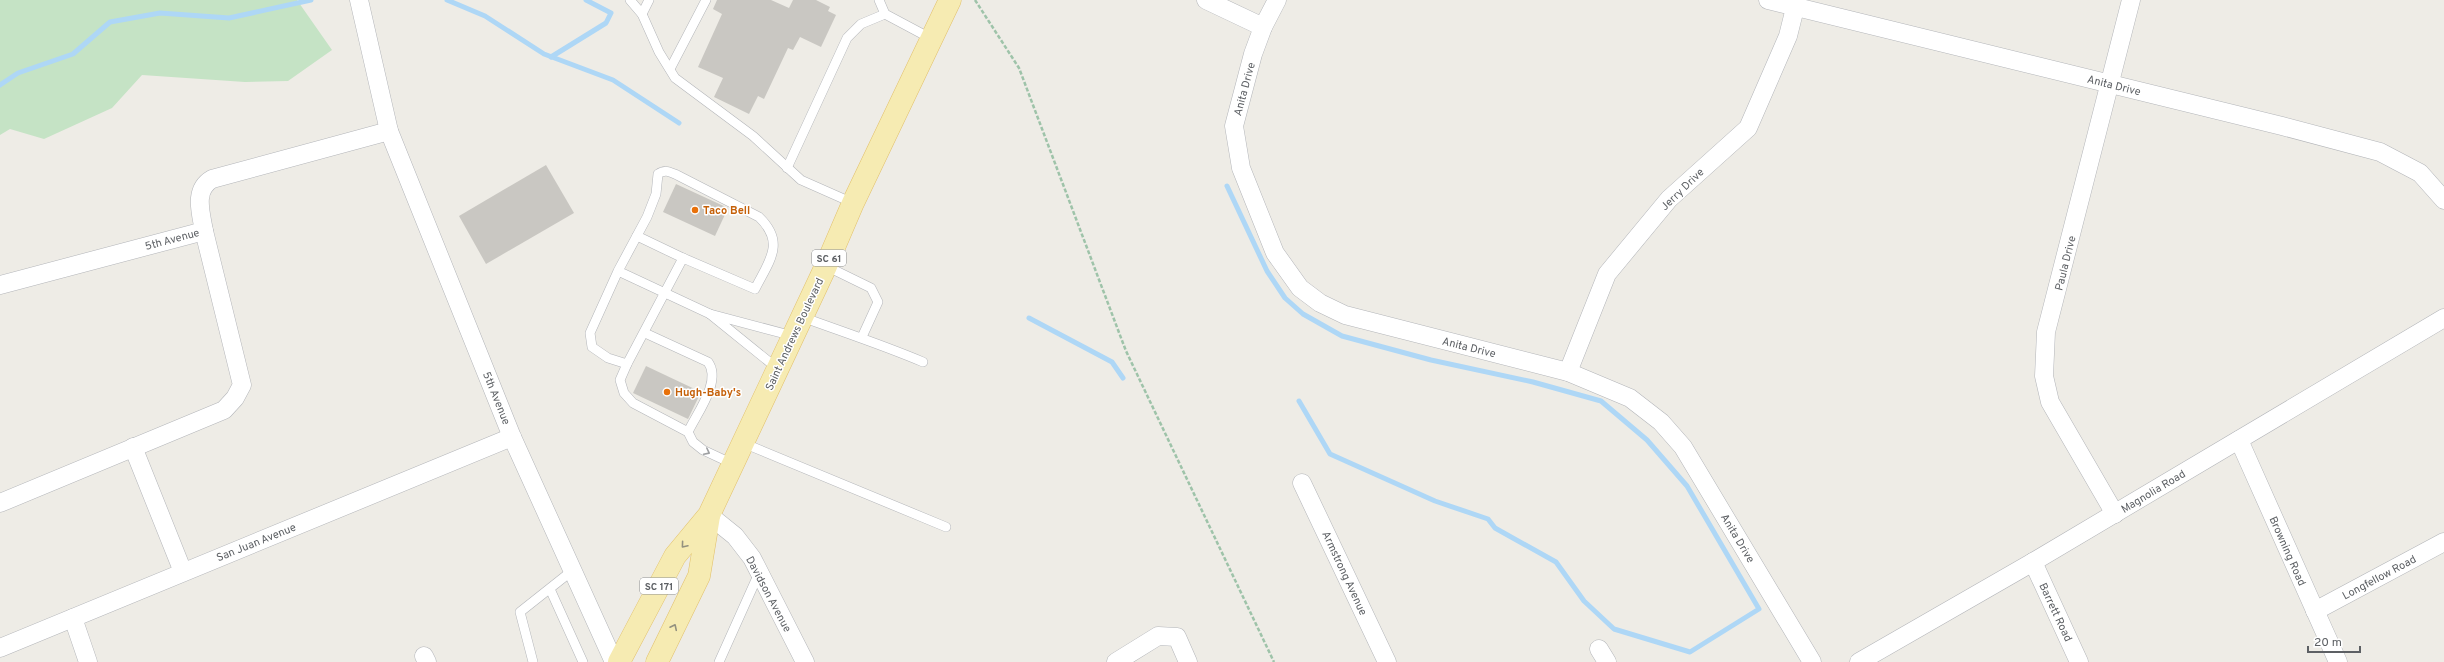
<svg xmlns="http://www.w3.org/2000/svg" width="2444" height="662" font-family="Overpass,sans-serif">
<rect width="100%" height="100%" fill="#eeece6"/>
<polygon fill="#c5e3c5" points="0,0 297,0 332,50 288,81 245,82 142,75 112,108 44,139 10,129 0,135"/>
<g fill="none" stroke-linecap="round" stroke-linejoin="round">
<g stroke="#aed7f6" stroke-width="5">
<polyline points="447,0 485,16 544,54 613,80 679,123"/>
<polyline points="551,57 606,23 611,13 586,0"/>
<polyline points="0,85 18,73 73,54 110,22 160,13 229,18 311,0"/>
<polyline points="1227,186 1267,271 1285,298 1303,314 1342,336 1431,360 1533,382 1601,401 1647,440 1687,486 1759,609 1690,652 1614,629 1584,601 1556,562 1495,528 1488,519 1435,501 1330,454 1299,401"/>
<polyline points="1029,318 1112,362 1123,378"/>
</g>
</g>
<g fill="#c9c7c2">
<polygon points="717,0 771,0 789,8 793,0 816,0 830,7 828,11 836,15 821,47 800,37 793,50 788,48 764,99 758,96 749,114 714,97 723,78 698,67 722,14 713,9"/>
<polygon points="546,165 574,213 486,264 459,216"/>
<polygon points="676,184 728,208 715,236 663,212"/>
<polygon points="646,366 701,392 688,419 633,393"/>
</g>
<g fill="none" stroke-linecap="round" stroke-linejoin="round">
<g stroke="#b3b5b9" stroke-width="10">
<g id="service">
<polyline points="630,0 642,14 659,52 675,78 753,136 801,180 853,203"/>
<polyline points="879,0 885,14 930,38"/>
<polyline points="642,14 649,0"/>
<polyline points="670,69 706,0"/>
<polyline points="787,168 847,38 861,24 885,14"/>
<polyline points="637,236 683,258"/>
<polyline points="826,266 871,288 878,302 862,337"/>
<path d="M618 271 647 217 656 194 658 174C665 169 670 172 677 175L759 217C786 243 769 261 755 289L683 258 627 364 608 358 592 347 590 333 618 271 710 314"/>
<path d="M802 317C843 332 883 345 923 362"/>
<path d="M645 333 708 362C722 381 697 413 688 432"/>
<polyline points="627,364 620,380 624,393 633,403 688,432 693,442 703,450 733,464"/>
<polyline points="778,369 710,314 793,336"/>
<polyline points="743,443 946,527"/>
<polyline points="550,589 583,662"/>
<polyline points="533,662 520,612 573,570"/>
<polyline points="719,662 759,573"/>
</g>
</g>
<g stroke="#b3b5b9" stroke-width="19">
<g id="minor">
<polyline points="359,0 389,131 512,437 614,662"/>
<polyline points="1206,0 1263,27"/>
<polyline points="1277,0 1263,27 1253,54 1234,126 1241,168 1275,253 1300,288 1320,303 1345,315 1568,372 1630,398 1661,422 1683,447 1812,662"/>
<polyline points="1768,0 2282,126 2380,152 2420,173 2444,200"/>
<path d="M0 285 204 231C201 213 193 190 212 179L389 131"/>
<polyline points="1568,372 1607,274 1669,199 1748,128 1788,36 1795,8"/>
<polyline points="2239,440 2338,662"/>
<polyline points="133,447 183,572"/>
<polyline points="1302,483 1387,662"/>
<polyline points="0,503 224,410 235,398 242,385 204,231"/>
<polyline points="2115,514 2050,402 2044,376 2046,332 2131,0"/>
<polyline points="709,515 735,536 752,558 805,662"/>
<polyline points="2033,562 2079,662"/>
<polyline points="2315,611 2444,542"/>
<polyline points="73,618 88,662"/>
<polyline points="0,648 512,437"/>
<polyline points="1599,649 1607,662"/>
<polyline points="424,656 427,662"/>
<polyline points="1116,662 1158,636 1177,637 1188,662"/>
<polyline points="1859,662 2033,562 2444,318"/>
</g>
</g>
<g stroke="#e2c06a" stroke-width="23">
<g id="primary">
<polyline points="619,662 675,556 709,515 826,266 853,203 950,0"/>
<polyline points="657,662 699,576 709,516"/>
</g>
</g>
<polyline stroke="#9ec3a9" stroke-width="2.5" stroke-dasharray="4 2" stroke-linecap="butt" points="975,0 1019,68 1126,351 1274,662"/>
<use href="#service" stroke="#fff" stroke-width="9"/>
<use href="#minor" stroke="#fff" stroke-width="18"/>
<use href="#primary" stroke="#f6ebb2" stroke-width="22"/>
</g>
<defs><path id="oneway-chevron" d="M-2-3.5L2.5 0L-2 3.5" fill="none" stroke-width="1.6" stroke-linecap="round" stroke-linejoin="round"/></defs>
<use stroke="#9ea0a2" href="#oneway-chevron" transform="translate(707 452) rotate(27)"/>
<g stroke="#93917f">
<use href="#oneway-chevron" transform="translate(684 545) rotate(130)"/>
<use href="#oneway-chevron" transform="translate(674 627) rotate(-64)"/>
</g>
<g fill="#e8710a" stroke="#fff" stroke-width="1.5">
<circle cx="695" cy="210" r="4"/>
<circle cx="667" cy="392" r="4"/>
</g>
<g text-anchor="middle" stroke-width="3" stroke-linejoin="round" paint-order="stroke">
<g fill="#fff" stroke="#8e9092" stroke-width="1">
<rect x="812" y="250" width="34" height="16" rx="3"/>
<rect x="640" y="578" width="38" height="16" rx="3"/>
</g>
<g font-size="10" font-weight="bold" fill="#5d6064">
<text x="829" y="262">SC 61</text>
<text x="659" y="590">SC 171</text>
</g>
<g font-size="11" fill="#5d6064" stroke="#fff">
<text transform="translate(2114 85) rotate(14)" y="4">Anita Drive</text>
<text transform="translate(1244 89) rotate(-75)" y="4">Anita Drive</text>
<text transform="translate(1682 189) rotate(-44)" y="4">Jerry Drive</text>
<text transform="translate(172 239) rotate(-15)" y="4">5th Avenue</text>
<text transform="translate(2065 263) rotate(-76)" y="4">Paula Drive</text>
<text transform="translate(794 334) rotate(-65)" y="4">Saint Andrews Boulevard</text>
<text transform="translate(1469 347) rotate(14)" y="4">Anita Drive</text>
<text transform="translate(497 398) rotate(68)" y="4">5th Avenue</text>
<text transform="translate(2153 491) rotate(-31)" y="4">Magnolia Road</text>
<text transform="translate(1738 538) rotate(59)" y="4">Anita Drive</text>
<text transform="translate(256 542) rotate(-22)" y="4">San Juan Avenue</text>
<text transform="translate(2288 551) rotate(66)" y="4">Browning Road</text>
<text transform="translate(1345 573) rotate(65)" y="4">Armstrong Avenue</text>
<text transform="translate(2379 577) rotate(-28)" y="4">Longfellow Road</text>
<text transform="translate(769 594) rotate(62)" y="4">Davidson Avenue</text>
<text transform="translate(2056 612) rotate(65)" y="4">Barrett Road</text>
</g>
<g font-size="11" font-weight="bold" fill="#c56008" stroke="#fff" text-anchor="start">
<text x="703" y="214">Taco Bell</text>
<text x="675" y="396">Hugh-Baby's</text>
</g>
</g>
<path d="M2308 646v6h52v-6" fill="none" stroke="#5d6064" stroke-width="2"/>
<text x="2314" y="646" font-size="12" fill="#5d6064" stroke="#ffffff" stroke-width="3" paint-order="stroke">20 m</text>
</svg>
